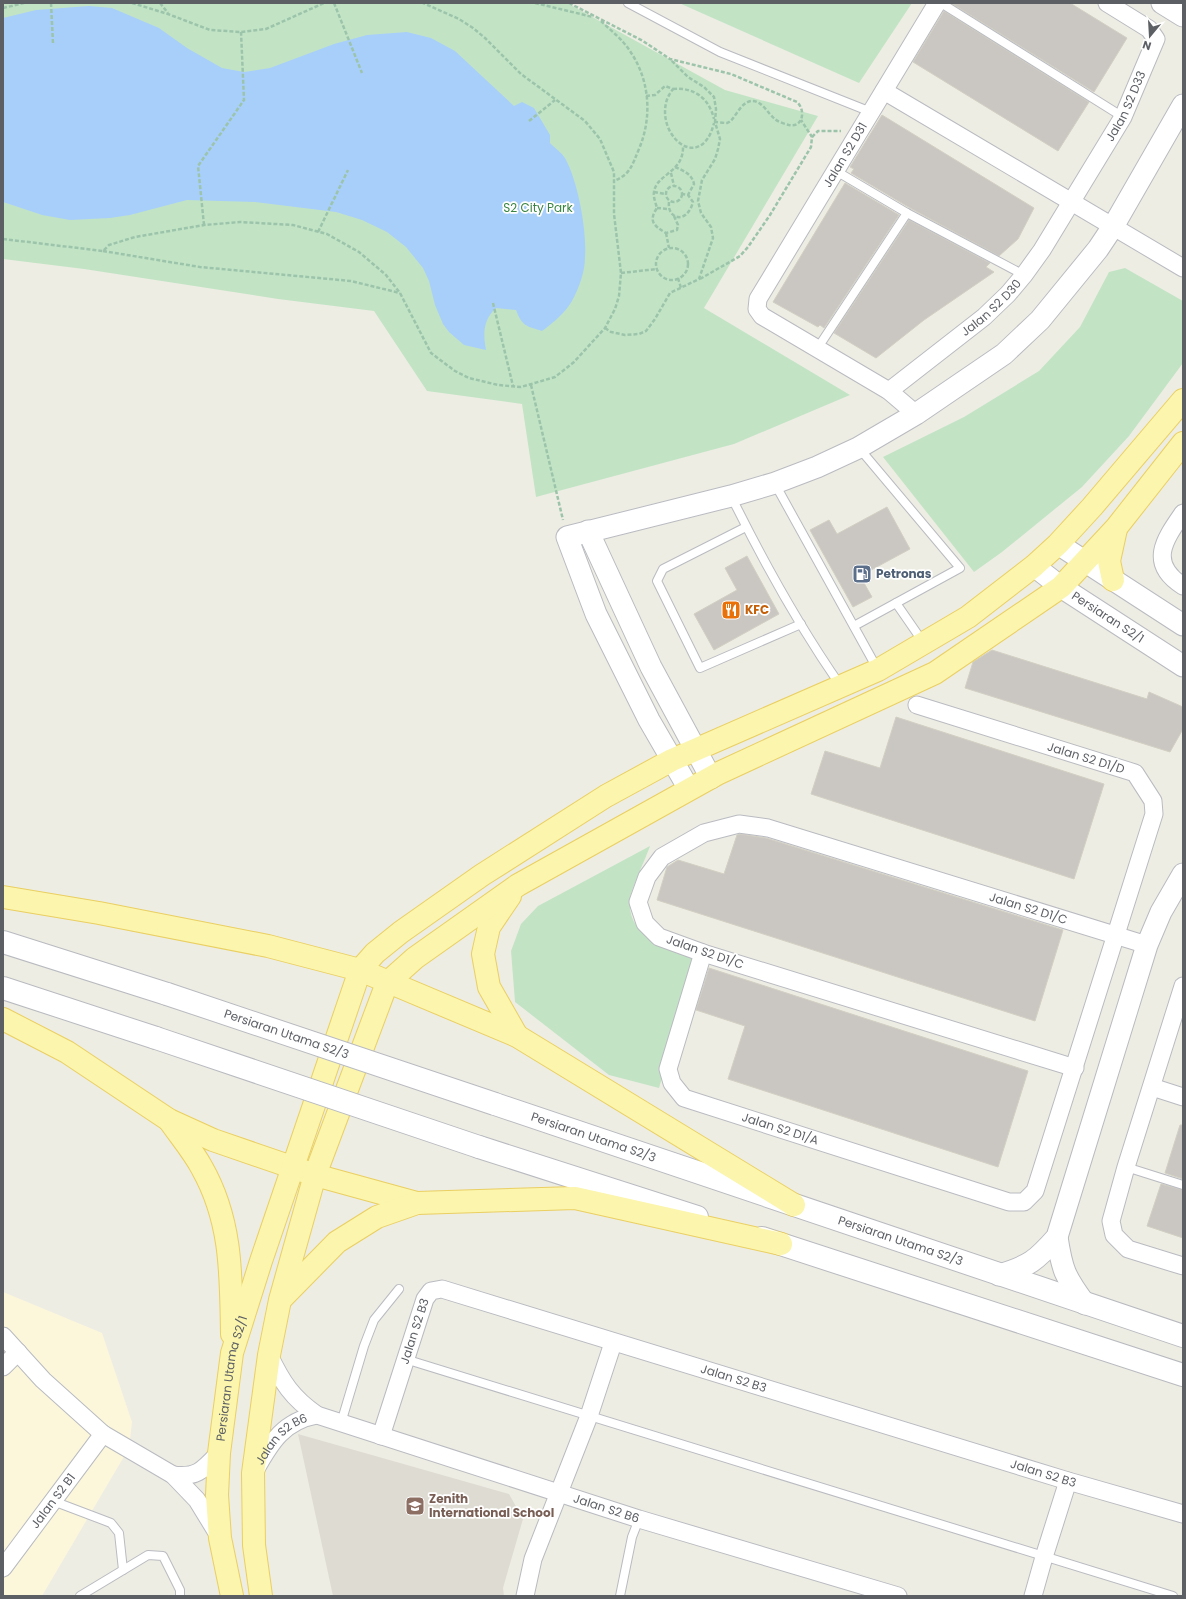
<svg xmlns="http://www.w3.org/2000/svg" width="1186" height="1599" font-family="Poppins,sans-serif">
<rect width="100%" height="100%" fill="#eeede4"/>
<polygon fill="#fcf7db" points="3,1292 102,1333 132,1422 129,1448 42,1596 3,1596"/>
<polygon fill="#dedcd2" points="298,1434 509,1494 523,1519 503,1588 504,1596 333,1596"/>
<g fill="#c2e4c5">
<polygon points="3,3 567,3 725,90 818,116 704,308 850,395 734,444 536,497 522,404 427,391 374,311 278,299 84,269 3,259"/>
<polygon points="679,3 912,3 859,83"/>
<polygon points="1125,268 1183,301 1183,363 1129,436 1082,487 1002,552 974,572 883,457 964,417 1039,371 1080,327 1109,272"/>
<path d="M650 846C646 858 632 887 630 898 626 938 667 948 696 960L659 1088 609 1075 515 1002 511 951 521 924 538 906Z"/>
</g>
<path fill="#a8cffa" d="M89 6 112 8 159 28 187 48 222 68 244 72 270 68 334 44 367 35 407 32 431 38 455 51 514 106 522 102 534 108 550 135V143C555 148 562 153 565 158 578 181 587 231 585 257 585 272 579 288 572 301 564 314 554 322 542 331 526 326 522 326 516 310L496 308C483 320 483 334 486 350L464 345 449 332 443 324 435 305 429 281 423 268 406 247 387 232 362 220 336 212 255 202 187 200 130 215 110 218 70 220 42 215 3 202V18L36 10Z"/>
<g fill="#cac7c2" stroke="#d2cfc3">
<polygon points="951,3 1070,3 1127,38 1094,92"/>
<polygon points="944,11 1089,102 1058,151 913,62"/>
<polygon points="882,115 1034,208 1018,239 999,256 910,208 851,173 854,169 850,167"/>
<polygon points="845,183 899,215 824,328 820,325 818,327 773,302"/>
<polygon points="909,220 990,263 986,267 994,272 924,320 876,358 834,333"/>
<polygon points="887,507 910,549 860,576 872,597 853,607 810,530 829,520 837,534"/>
<polygon points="747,556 779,614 714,650 694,614 737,590 725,568"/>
<polygon points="992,650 1147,699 1149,692 1183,707 1183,729 1170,752 965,688 973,662"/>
<polygon points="896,717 1104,784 1074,879 811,794 825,751 880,768"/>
<polygon points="740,834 766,838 1063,930 1035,1021 657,900 667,867 678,860 724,874 737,835"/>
<polygon points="709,968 1028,1071 998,1167 728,1079 745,1026 696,1010"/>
<polygon points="1180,1125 1183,1125 1183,1179 1165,1173"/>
<polygon points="1161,1184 1183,1190 1183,1238 1147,1226"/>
</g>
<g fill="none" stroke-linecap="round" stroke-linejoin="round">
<g stroke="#b9bbc0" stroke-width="10">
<g id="service">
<polyline points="628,3 720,52 871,112"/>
<polyline points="941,3 1123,117"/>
<polyline points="836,171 907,213 1024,275"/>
<polyline points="817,349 907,213"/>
<polyline points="775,484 878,670"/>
<path d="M731 496C763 561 799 626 840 685"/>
<polyline points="746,527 663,569 657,581 700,668 801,624"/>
<polyline points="896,603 923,642"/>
<polyline points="854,626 960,568 859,448"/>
<polyline points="1126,1167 1183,1185"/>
<polyline points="405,1359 1173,1596"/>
<polyline points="341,1423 364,1346 374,1320 399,1289"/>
<polyline points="53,1501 111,1523 119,1533 123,1570"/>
<polyline points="80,1596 148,1555 163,1556 180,1590 180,1596"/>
<polyline points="620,1596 632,1537 639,1519"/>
</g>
</g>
<g stroke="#b9bbc0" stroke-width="19">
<g id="minor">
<polyline points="884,91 1183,268"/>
<path id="s1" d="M889 391 984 317 1008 294 1024 275 1042 250 1123 117 1156 39 1149 29 1107 3"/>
<path id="s2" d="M916 414 889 391 762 316 757 309 758 299 937 3"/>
<path d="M1183 513C1165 539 1147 563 1183 586"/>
<path id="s3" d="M703 953 668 1069 672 1083 684 1098 1009 1202H1024L1035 1191 1154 814 1153 801 1135 773 917 705"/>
<polyline points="1183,986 1126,1167 1111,1221 1114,1235 1128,1249 1183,1266"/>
<path id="s4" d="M1075 1068 703 953 659 937 645 923 638 902 647 877 662 857 704 833 739 824 768 828 1147 945"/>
<polyline points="1152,1087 1183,1097"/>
<polyline points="3,1336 43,1380 103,1434 3,1568"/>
<path id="s5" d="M269 1355C282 1382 292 1398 317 1415L639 1519 898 1596"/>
<polyline points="3,1367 18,1352"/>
<polyline points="103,1434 173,1475 197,1500 219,1536"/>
<path id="s6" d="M381 1436 425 1299 431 1291 442 1289 1068 1481 1183 1514"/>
<path id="s7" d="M256 1469C271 1442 284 1421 317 1415"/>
<path d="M173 1475C197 1478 203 1470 219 1453"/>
<polyline points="525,1596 533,1559 589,1416 613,1343"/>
<polyline points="1033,1596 1044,1557 1068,1481"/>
</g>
</g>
<g stroke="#b9bbc0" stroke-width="23">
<g id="tertiary">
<polyline points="1162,3 1183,16"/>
<polyline points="588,531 651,667 711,778"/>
<polyline points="1058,544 1183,625"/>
<path id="s8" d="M1034 566 1061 587 1183 666"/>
<polyline points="689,789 649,720 596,614 567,537 731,496 775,483 817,467 858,448 916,414 1004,354 1040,320 1098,249 1114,225 1183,105"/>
<path d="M1057 1237C1062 1270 1065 1277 1085 1304"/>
<path d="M999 1275C1029 1266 1036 1261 1057 1237L1147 945 1161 912 1183 874"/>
</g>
</g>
<g stroke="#b8babf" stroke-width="24">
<g id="secondary">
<polyline points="3,942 167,994"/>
<polyline points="3,988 156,1038"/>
<path id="s9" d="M495 1104 1183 1336"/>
<polyline points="479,1147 697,1217"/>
<polyline points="762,1238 1183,1375"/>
</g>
</g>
<g stroke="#eacf61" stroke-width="24">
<g id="primary">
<polyline points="1113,580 1109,561 1116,529"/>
<polyline points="510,896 489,927 483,954 489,987 517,1036"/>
<polyline points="3,897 99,913 268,946 360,970 517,1036 794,1205"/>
<polyline points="3,1019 67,1052 169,1120 213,1140 315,1175 417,1203 575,1198 781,1244"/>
<path d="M169 1120C180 1136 193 1151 202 1168 232 1221 231 1275 232 1334"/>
<polyline points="281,1299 337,1242 377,1217 417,1203"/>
<path id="s10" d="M232 1596 220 1538 217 1495 219 1453 232 1353 261 1261 360 970 375 953 401 932 482 875 606 796 672 760 878 670 968 617 1034 566 1058 544 1092 507 1183 400"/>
<polyline points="261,1596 254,1545 253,1473 269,1355 280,1300 315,1175 387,983 415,958 518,885 719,773 935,673 1061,587 1116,528 1183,443"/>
</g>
</g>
<g stroke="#9cc4ab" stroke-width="2.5" stroke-dasharray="4 2" stroke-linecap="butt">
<polyline points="51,3 53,44"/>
<polyline points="132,3 168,14 210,30 241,32 266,29 324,3"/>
<polyline points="160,3 168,13"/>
<polyline points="334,3 362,73"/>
<polyline points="535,3 593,17"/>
<path d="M569 3 643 41 670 59 731 74 797 102C806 110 803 128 789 125 785 124 778 122 775 119 768 114 762 100 751 101 739 103 735 121 727 123 723 123 718 122 715 122"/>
<polyline points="3,8 24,3"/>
<path d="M601 21C608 28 617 35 623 42 649 72 654 113 639 149 632 165 631 174 614 181"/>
<path d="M673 89C694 87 709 98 714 119"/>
<path d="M646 96 655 95 665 86 673 89C670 93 667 98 666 103 658 139 702 172 714 123"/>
<polyline points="529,121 555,100"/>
<polyline points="812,137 818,131 841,131"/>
<path d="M675 167C684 171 692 174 694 184L688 195"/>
<polyline points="671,173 674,186"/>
<circle cx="674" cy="194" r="8"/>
<polyline points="654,192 665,194"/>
<path d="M669 202C667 216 681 223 689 211 691 209 692 205 693 202L688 195 682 194"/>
<polyline points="657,208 668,209"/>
<path d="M674 216 678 225 677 230 666 233C654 226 648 221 657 208 656 204 653 197 654 192 656 174 684 173 683 146"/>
<polyline points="204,225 198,166 244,100 241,32"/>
<polyline points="318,232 348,170"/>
<polyline points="666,233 669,248"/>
<polyline points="3,239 103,251 109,245 135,237 204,225 240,222 293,225 327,234 359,252 386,275 400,293 431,353 455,371 469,378 498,385 521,387 555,377 574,362 605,328 615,309 619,296 621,273 614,214 614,172 600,139 585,121 521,74 485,38 473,28 459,19 423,3"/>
<circle cx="672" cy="264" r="16"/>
<polyline points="103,251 200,267 351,281 400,293"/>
<polyline points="621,273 657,269"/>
<polyline points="678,278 681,288"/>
<polyline points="700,279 740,256 748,247 770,215 811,147 812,137 801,120"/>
<polyline points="493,303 513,386"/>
<polyline points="605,328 611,332 625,335 639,334 646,331 655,319 670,293 699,279 713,238 711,227 701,213 698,201 702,180 715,159 718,149 720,139 715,122 716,109 714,97 704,87 688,77 671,60"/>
<polyline points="531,385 563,520"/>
</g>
<use href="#service" stroke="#fff" stroke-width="8"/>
<use href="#minor" stroke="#fff" stroke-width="17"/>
<use href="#tertiary" stroke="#fff" stroke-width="21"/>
<use href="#secondary" stroke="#fff" stroke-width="22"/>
<use href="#primary" stroke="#fbf5ad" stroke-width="22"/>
<g stroke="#b8babf" stroke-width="24" stroke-linecap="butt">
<g id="secondary-bridge">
<path id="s11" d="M167 994 495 1104"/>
<polyline points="156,1038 479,1147"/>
</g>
</g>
<use href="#secondary-bridge" stroke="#fff" stroke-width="22"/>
</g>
<defs>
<g id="fuel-square" transform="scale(1)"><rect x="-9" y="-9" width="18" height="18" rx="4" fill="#5c6f8a" stroke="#fff"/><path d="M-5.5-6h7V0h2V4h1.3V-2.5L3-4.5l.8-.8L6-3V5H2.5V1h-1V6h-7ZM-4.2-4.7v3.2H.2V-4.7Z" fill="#fff"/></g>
<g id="restaurant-square" transform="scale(1)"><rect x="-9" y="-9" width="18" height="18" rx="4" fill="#e8710a" stroke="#fff"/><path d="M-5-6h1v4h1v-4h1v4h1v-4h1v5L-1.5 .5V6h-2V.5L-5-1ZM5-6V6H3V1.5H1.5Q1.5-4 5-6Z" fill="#fff"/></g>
<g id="school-square" transform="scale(1)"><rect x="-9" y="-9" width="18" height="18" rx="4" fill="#8d6e63" stroke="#fff"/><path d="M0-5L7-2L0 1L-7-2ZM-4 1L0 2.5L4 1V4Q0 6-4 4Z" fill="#fff"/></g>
</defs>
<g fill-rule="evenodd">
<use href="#fuel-square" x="862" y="574"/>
<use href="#restaurant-square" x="731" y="610"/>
<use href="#school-square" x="415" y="1506"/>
</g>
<g text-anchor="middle" stroke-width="3.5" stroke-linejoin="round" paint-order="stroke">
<g font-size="12" fill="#5c5f64" stroke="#fff">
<text dy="4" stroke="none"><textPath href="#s1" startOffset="376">Jalan S2 D33</textPath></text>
<text dy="4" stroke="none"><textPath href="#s2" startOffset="370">Jalan S2 D31</textPath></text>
<text dy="4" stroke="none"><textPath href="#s1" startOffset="132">Jalan S2 D30</textPath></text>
<text dy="4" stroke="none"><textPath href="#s8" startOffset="90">Persiaran S2/1</textPath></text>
<text transform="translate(1086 758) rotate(17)" y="4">Jalan S2 D1/D</text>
<text dy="4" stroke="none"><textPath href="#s4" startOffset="916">Jalan S2 D1/C</textPath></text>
<text transform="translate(705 952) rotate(19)" y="4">Jalan S2 D1/C</text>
<text dy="4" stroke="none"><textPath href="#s11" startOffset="126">Persiaran Utama S2/3</textPath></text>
<text dy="4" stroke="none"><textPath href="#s3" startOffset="256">Jalan S2 D1/A</textPath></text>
<text dy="4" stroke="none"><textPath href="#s9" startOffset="104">Persiaran Utama S2/3</textPath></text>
<text dy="4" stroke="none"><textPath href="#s9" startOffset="428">Persiaran Utama S2/3</textPath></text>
<text dy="4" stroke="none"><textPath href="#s6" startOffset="110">Jalan S2 B3</textPath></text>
<text dy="4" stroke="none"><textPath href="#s10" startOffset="220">Persiaran Utama S2/1</textPath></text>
<text dy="4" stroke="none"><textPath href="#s6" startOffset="470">Jalan S2 B3</textPath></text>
<text dy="4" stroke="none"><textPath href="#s7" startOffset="40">Jalan S2 B6</textPath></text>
<text dy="4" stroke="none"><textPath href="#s6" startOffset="794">Jalan S2 B3</textPath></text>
<text transform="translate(53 1501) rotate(-53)" y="4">Jalan S2 B1</text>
<text dy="4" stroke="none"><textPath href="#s5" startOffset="382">Jalan S2 B6</textPath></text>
</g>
<g font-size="12" fill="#3a8544" stroke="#fff">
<text x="538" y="212">S2 City Park</text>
</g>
<g font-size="12" font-weight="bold" fill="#4e5e75" stroke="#fff" text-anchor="start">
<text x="876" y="578">Petronas</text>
</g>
<g font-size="12" font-weight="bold" fill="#c56008" stroke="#fff" text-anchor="start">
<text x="745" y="614">KFC</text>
</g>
<g font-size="12" font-weight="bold" fill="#785e54" stroke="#fff" text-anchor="start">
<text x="429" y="1503">Zenith<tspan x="429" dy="14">International School</tspan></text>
</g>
</g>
<rect width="1186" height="1599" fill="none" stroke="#5c5f64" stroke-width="8"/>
<g transform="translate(1150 36) rotate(198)" stroke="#ffffff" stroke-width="3" paint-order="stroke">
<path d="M0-3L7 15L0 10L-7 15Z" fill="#5c5f64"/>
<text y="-6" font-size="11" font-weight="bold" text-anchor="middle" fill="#5c5f64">N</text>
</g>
</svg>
